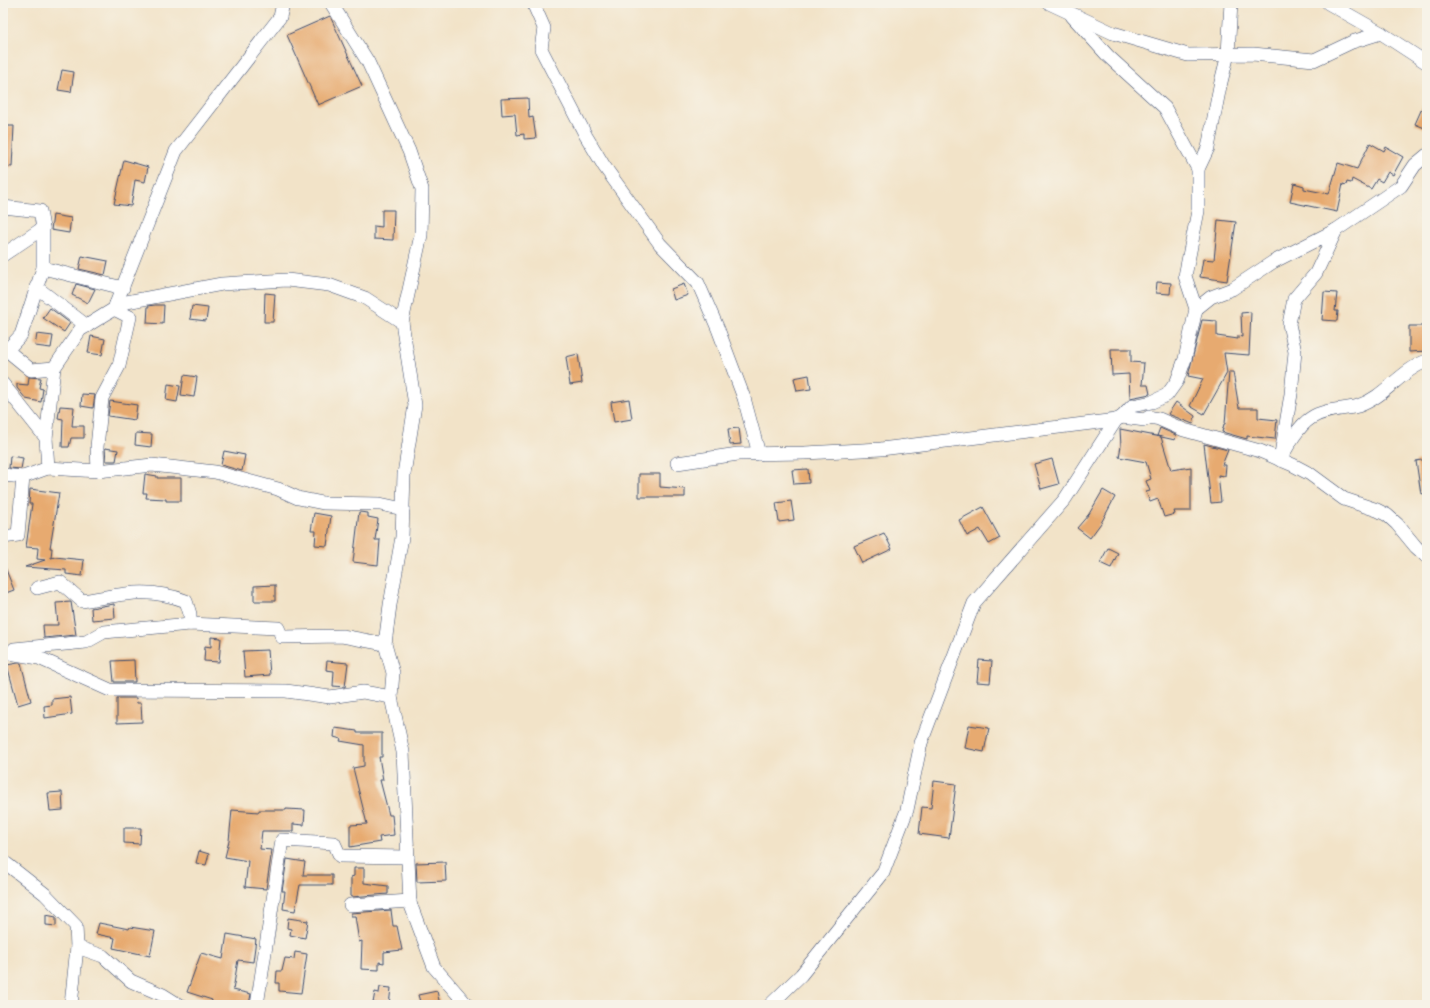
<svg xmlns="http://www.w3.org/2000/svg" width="1430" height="1008" font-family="'IM FELL Great Primer',serif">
<rect width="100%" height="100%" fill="#f7f3e8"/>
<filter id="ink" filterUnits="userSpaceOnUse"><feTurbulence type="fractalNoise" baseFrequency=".025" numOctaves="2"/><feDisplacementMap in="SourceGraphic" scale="8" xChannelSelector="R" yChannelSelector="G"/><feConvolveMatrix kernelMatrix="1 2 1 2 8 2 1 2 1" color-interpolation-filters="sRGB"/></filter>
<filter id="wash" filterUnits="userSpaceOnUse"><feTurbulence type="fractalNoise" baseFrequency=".012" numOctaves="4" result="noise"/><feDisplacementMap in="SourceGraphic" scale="16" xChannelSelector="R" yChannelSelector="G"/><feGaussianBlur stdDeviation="0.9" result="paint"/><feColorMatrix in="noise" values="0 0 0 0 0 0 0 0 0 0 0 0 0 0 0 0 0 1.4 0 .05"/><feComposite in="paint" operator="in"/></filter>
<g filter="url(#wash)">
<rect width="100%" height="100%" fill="#f2e3c8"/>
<g id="blocks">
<g fill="#e7aa70">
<polygon points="330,16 362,86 318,105 287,35"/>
<polygon points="62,70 74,72 71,92 58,90"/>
<polygon points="1427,97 1427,129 1415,124"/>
<polygon points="528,98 529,118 533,117 536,138 524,139 524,134 517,135 515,114 502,115 501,99"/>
<polygon points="3,126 14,126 12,167 3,166"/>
<polygon points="1370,143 1384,151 1386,147 1403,157 1393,175 1388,172 1382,182 1377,179 1371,189 1352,179 1351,183 1347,182 1346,185 1343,184 1337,212 1290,202 1294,183 1304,186 1304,189 1329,194 1338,163 1357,169"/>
<polygon points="124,160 148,167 145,182 135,180 131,206 114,204"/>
<polygon points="382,210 394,210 393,240 374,239 374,226 382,227"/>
<polygon points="53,215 71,218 69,233 51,230"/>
<polygon points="1218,220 1236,222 1227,281 1200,277 1203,259 1214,260"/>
<polygon points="82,256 108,261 105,275 79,269"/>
<polygon points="1157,282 1171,283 1170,294 1156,293"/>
<polygon points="76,284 95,289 88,303 72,295"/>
<polygon points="684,284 688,295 674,300 671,289"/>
<polygon points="1324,292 1337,293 1335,311 1338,311 1337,321 1322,320"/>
<polygon points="265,293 275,294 273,322 264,322"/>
<polygon points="155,305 164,305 163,324 147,323 148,306"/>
<polygon points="192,306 208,308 206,321 190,319"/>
<polygon points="50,308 70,323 64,332 43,318"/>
<polygon points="1251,312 1249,355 1224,353 1227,373 1204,414 1190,406 1203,379 1188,376 1202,320 1217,321 1217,336 1238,339 1238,336 1242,337 1241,313"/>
<polygon points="1409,326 1427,326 1427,351 1409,352"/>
<polygon points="37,334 53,336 51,348 35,346"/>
<polygon points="91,336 105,339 102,355 88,353"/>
<polygon points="1111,349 1131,349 1131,362 1144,363 1142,385 1148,385 1150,394 1130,398 1129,374 1112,375"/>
<polygon points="578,354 582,383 570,385 566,357"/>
<polygon points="1229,372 1233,372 1239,408 1258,408 1258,418 1277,420 1275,439 1247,436 1247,439 1222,432 1224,424 1225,424"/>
<polygon points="184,375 197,377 194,397 181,395"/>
<polygon points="809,375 811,389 797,391 794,378"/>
<polygon points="29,377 41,378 39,388 43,389 41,402 26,399 17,388 17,384 28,385"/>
<polygon points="168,384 180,386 177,402 166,400"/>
<polygon points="82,394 95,395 93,408 81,406"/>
<polygon points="629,399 632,419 614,422 611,402"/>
<polygon points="110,401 137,405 135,420 108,416"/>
<polygon points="1176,402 1195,416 1193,424 1168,414"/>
<polygon points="60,406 74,407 72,426 84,426 84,438 71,438 69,447 62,447 63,419 58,418"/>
<polygon points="739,428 741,444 730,445 728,429"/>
<polygon points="1160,428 1176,435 1175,440 1157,436"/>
<polygon points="1120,429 1161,437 1171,470 1191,467 1191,511 1174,511 1175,514 1164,517 1158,499 1150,502 1146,492 1150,491 1146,481 1151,479 1146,462 1119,457 1121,446"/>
<polygon points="136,433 152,434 151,447 135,445"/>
<polygon points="1204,444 1228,450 1222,465 1226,465 1225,476 1218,475 1221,502 1211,503"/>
<polygon points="105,448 118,450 116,461 106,461"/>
<polygon points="224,451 245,455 242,471 221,465"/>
<polygon points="10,456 23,458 21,469 9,468"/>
<polygon points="1052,459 1059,484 1041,489 1034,464"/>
<polygon points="1427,459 1427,493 1421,494 1416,461"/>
<polygon points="808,469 809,483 794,484 792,470"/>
<polygon points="145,474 157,476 157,478 181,478 181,501 166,501 166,499 146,498 147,493 143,493"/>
<polygon points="639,474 660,474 660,487 685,489 685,497 639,497"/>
<polygon points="30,489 59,493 50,548 52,548 51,558 55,557 84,560 82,576 66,574 66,570 25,567 45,560 37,559 38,548 26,547 32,504 29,504"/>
<polygon points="1103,490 1115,497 1101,523 1090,538 1077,528 1089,514"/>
<polygon points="791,501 794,520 779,522 776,503"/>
<polygon points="983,507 1000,538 989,544 980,529 967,536 959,520"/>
<polygon points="359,512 368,513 368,517 378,519 375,540 380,540 378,565 353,562"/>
<polygon points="314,513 331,516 327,546 315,545 316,531 311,531"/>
<polygon points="884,533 892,549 862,563 854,546"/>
<polygon points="1108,548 1118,553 1111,568 1100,563"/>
<polygon points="3,562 14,590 3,594"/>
<polygon points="275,585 275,601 254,601 254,586"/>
<polygon points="71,602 76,635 44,638 43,625 58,625 56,603"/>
<polygon points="114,604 115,618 92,620 91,608"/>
<polygon points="211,637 221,638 219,662 204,661 205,646 211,647"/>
<polygon points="268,650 270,675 245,677 243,651"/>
<polygon points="134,660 135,682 114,682 112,661"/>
<polygon points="979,660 992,661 990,683 977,682"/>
<polygon points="327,661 348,663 345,687 333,686 334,671 326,670"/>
<polygon points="18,663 21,663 31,701 18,705 7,665"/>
<polygon points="70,697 72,714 45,718 44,706 52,705 52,699"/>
<polygon points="117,698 136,698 137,703 141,703 142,722 117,723"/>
<polygon points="969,725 989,728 984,752 965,748"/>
<polygon points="335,728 357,731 357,733 382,733 382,757 379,757 383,780 380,780 389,815 392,815 394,835 379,837 380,842 350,847 350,825 367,824 353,768 364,766 364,745 340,741 341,739 334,737"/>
<polygon points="934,781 956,784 949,838 919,834 922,807 931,808"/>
<polygon points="62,792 63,810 50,811 48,793"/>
<polygon points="286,809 305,810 304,825 293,824 293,831 262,831 260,849 272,850 266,889 245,887 248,861 225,857 229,841 232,810 259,812 259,810 286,810"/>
<polygon points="124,828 141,828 140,844 124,843"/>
<polygon points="199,851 209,854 206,865 196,863"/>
<polygon points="287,859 305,862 303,875 332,875 332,885 300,885 295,911 283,909 285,891 282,891"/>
<polygon points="445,862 446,881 417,882 416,863"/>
<polygon points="354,868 364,868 364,883 388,886 388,894 351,897 351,877 354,876"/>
<polygon points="391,910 393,926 397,926 402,950 384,952 384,963 379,962 379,970 361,969 362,941 359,942 355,916 351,916 351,913"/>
<polygon points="46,915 56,917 56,926 46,925"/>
<polygon points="288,918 308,921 305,938 290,935 291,929 287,928"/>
<polygon points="99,923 129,929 130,927 155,931 150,956 113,948 115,938 96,934"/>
<polygon points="227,934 256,939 253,962 238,960 233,990 251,994 249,1005 228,1003 228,1005 217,1005 211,1004 212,1000 187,992 201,953 223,959"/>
<polygon points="295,952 307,954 301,993 279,991 279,983 276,983 277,971 282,971 285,958 294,959"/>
<polygon points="380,987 391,988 389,1005 373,1003 375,992 379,993"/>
<polygon points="437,991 440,1005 421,1005 418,995"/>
</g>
</g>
</g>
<g filter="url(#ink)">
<use href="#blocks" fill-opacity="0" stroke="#3b4a6e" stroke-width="1"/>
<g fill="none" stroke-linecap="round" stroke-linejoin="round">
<g stroke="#3b4a6e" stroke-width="14">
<g id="minor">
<polyline points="331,3 368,62 409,151 422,189 421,235 402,322 415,405 404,474 402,537 390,605 385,644 393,673 391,697 403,752 410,903 434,967 467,1005"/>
<polyline points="533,3 544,28 541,49 586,136 604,166 660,244 698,283 718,329 744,398 759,454"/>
<polyline points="1049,3 1113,33 1188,55 1253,54 1314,60 1352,42 1381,33 1427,63"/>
<polyline points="1328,3 1381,33"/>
<polyline points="1072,16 1108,56 1165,108 1198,169"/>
<polyline points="3,207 40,211 43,228 43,268 21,335 7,350"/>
<polyline points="1336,230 1401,186 1415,165 1427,155"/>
<polyline points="3,255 43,228"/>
<polyline points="43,268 123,288"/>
<polyline points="36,287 87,326"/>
<polyline points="116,304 222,284 287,280 329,285 365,298 402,322"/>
<path d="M1196 309 1211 297 1232 289 1273 262 1336 230 1316 273 1294 299 1289 324 1295 352 1291 394 1280 460C1287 447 1298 426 1311 418 1324 409 1343 410 1358 406 1385 397 1401 370 1427 361"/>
<polyline points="3,347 31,370 54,368"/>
<polyline points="3,384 46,438"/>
<polyline points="1122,417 1145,420 1149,417 1159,419 1184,430 1260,451 1293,465 1310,474 1344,499 1377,510 1387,515 1397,524 1416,547 1427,557"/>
<polyline points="677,463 738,454 805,453 881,449 1116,420"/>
<polyline points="48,468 46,438 54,368 80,330 114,309 176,151 280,17 283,3"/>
<polyline points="98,471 97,447 102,398 119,366 130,317 114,309"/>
<polyline points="3,475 23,477"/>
<polyline points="3,537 18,535 23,477 48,468 98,471 152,465 215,472 278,489 298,498 323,503 380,504 403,509"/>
<path d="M37 588 60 582 82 601C122 595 145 586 186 601L190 614V624"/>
<polyline points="14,649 86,642 104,632 190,624 278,628 282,637 342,636 385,644"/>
<polyline points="3,652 39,658 110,690 286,691 330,697 363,692 391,697"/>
<polyline points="3,861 45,894 76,926 77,947 103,956 131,981 163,995 179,1005"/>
<polyline points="350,905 410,901"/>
<polyline points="71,1005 77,947"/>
<polyline points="257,1005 282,840 334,843 340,856 408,857"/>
<polyline points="770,1005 801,975 883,873 907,810 921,743 974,603 1065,499 1116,420 1122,417 1132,406 1152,402 1167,395 1177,381 1185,359 1196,309 1185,276 1198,211 1198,169 1208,148 1220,86 1228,54 1231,3"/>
</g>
</g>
<use href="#minor" stroke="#fff" stroke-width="13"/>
</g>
</g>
<rect width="1430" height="1008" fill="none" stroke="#f7f3e8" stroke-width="16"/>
</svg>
